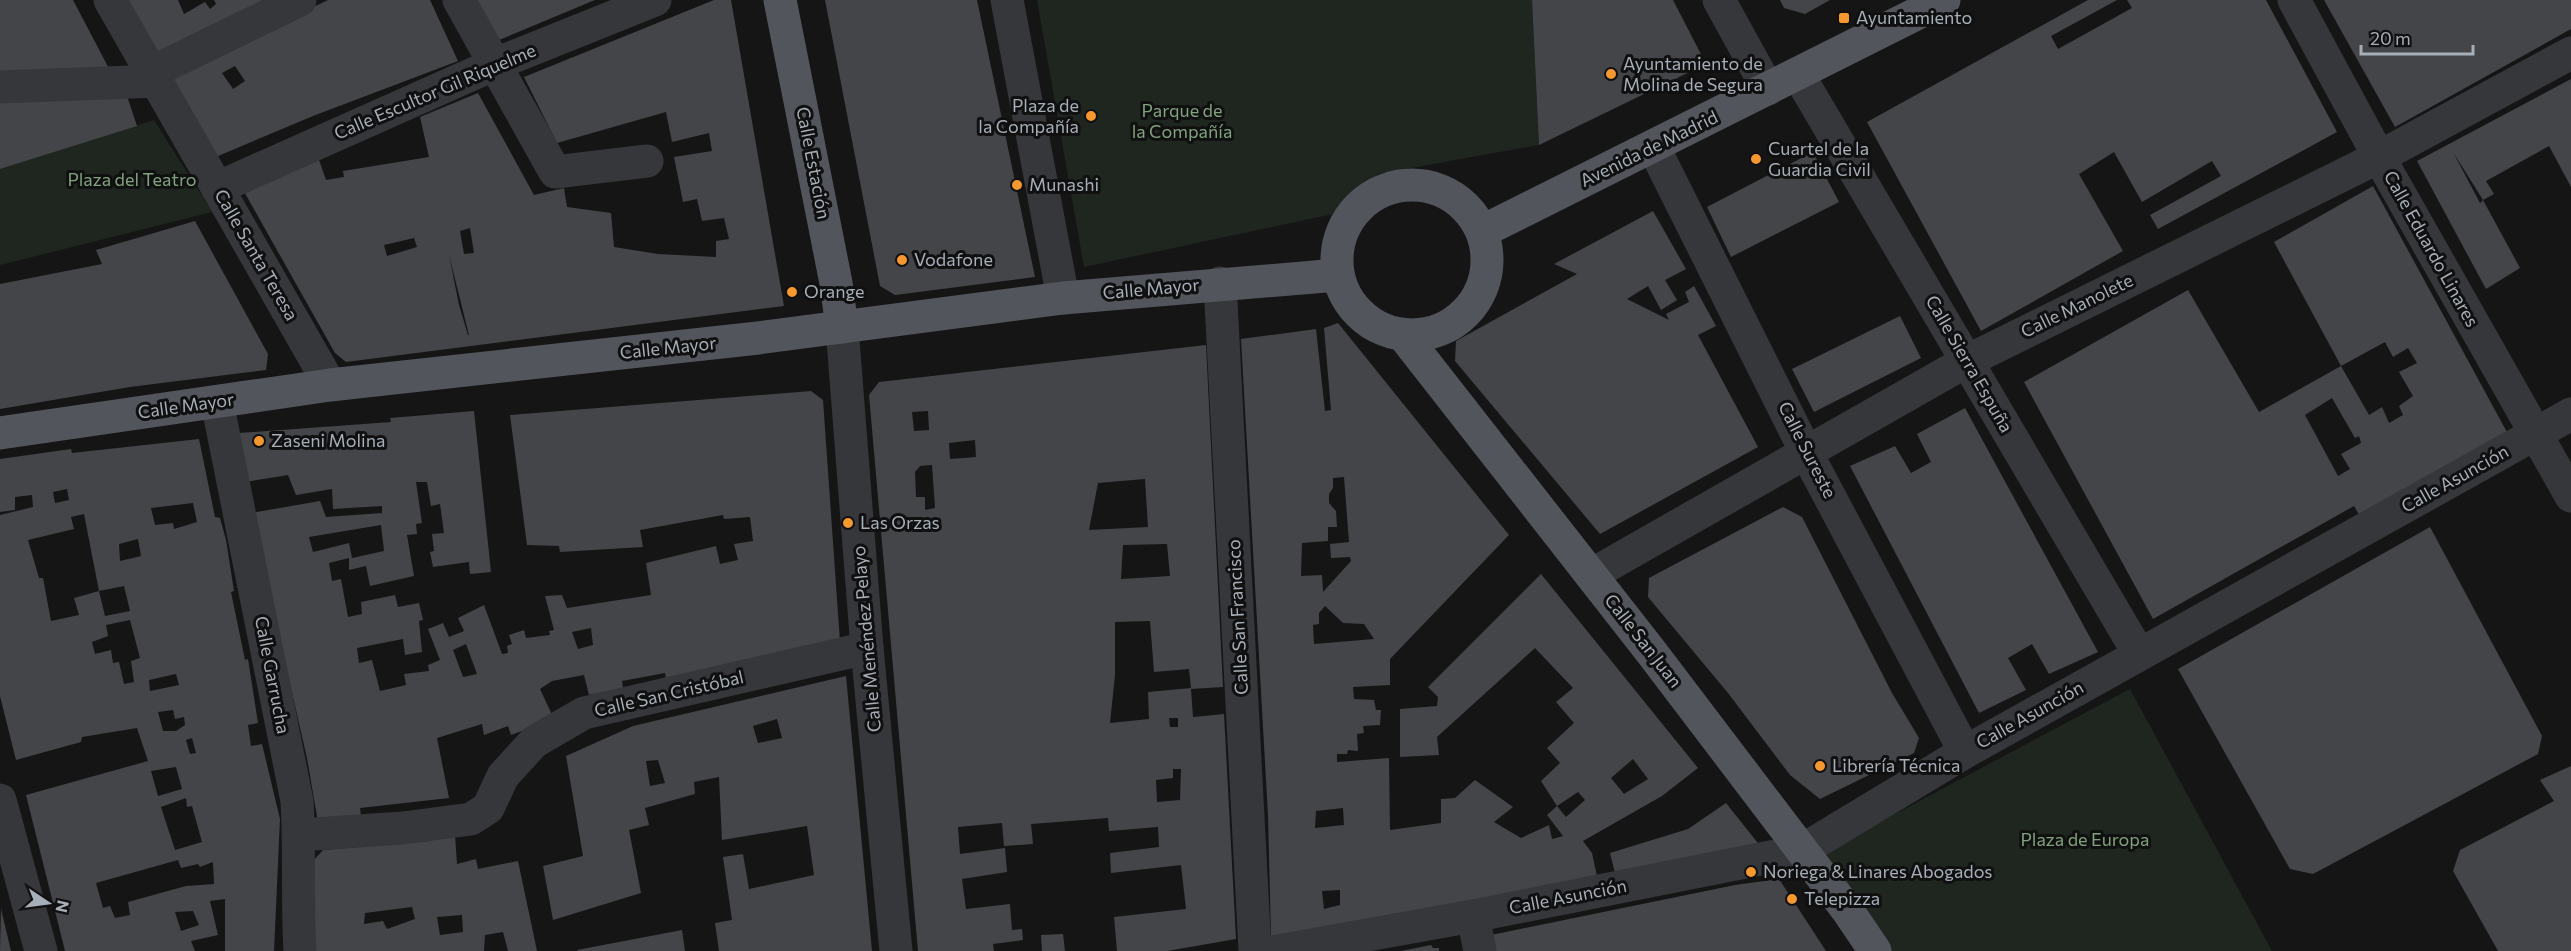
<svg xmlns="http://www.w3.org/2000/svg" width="2571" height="951" font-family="Commissioner,sans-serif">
<rect width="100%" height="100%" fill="#151516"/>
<g fill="#1f261f">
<polygon points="1037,0 1532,0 1539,145 1378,174 1343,212 1084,267"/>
<polygon points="154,120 212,212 0,265 0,169"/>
<polygon points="2130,689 2272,951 1889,951 1816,856"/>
</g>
<g fill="#444549" fill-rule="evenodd">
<polygon points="0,0 73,0 115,80 0,83"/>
<polygon points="127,0 178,0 184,14 205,2 210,9 216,4 214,0 276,0 158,60"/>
<path d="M328 0H430L458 61 313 116 211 159 171 81 226 49ZM235 66 245 81 233 89 222 73Z"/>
<polygon points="476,0 595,0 499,40"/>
<path d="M714 0H731L784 306 346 362 335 353 242 188 318 157 326 180 344 177 343 171 429 157 420 117 478 93 534 195 564 188 567 207 611 213 614 247 658 254 716 257V241L729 239 724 218 702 221 697 199 683 202 674 157 712 151 709 133 672 142 666 112 557 143 524 77ZM470 228 474 253 464 254 460 231ZM414 238 417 247 387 256 384 245ZM449 255 469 335H468L459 305Z"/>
<polygon points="825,0 977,0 1035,277 895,295 880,286"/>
<polygon points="1532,0 1673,0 1706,64 1539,145"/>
<polygon points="1780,0 1830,0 1805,14 1784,8"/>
<polygon points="2088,0 2117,0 2051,36 2058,49 2132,8 2127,0 2266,0 2337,132 2158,229 2150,215 2221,176 2212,161 2142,202 2114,152 2079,174 2123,251 1981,331 1867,122"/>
<polygon points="2324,0 2571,0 2571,29 2395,127"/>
<path d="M2571 79V187L2549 146 2486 181 2494 194 2483 200 2520 268 2486 289 2417 161ZM2453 152 2483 200 2480 203Z"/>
<polygon points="125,90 137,126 0,169 0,95"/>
<polygon points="1813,152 1839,202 1731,257 1707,207"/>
<path d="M2373 186 2508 434 2361 518 2354 506 2153 619 2024 382 2188 290 2259 412 2341 366 2369 415 2382 407 2389 423 2403 415 2399 406 2413 396 2399 372 2417 363 2408 348 2393 357 2385 342 2341 366 2274 242ZM2332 398 2355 438 2359 436 2361 443 2341 454 2350 469 2338 476 2305 415Z"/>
<polygon points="1653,211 1686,269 1665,280 1677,300 1661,310 1648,286 1627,299 1669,320 1666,314 1689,302 1685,292 1694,286 1716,326 1698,335 1758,447 1600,534 1455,361 1456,341 1577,274 1554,264"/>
<polygon points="195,221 268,354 266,370 130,387 0,409 0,284 102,264 96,250"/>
<polygon points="1900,316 1921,358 1814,412 1792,369"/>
<path d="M1338 323 1509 535 1390 659V685L1353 687 1354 699 1374 700 1376 710H1381L1380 725 1363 726 1364 733 1357 734 1358 751 1348 750 1347 754H1337V762L1389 758 1390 830 1441 823V799L1455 798 1475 780 1513 807 1494 822 1521 838 1549 825 1552 839 1563 836 1547 815 1557 806 1566 817 1585 800 1578 792 1557 806 1541 781 1560 763 1547 748 1574 723 1556 702 1573 688 1535 648 1437 737 1439 755 1400 757V709L1437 706 1438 697 1428 687 1541 574 1698 768 1662 796 1583 841 1592 853 1598 881 1271 936 1268 815 1241 339 1316 329 1325 411 1331 410 1324 328ZM1344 477 1349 542 1330 544 1331 558 1350 557 1351 561 1323 592 1322 575 1301 576 1302 543 1328 541V527H1337L1336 511 1329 503V494L1333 488V478ZM1325 606 1343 623 1364 624 1374 639 1314 644 1313 625 1319 624V613ZM1633 759 1648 779 1624 794 1611 778ZM1343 808 1344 825 1315 828 1316 811ZM1340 890V905L1324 909 1322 891Z"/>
<path d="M1206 345 1223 687 1191 689 1193 717 1224 714 1236 939 1167 951H1117L1114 917 1186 909 1181 865 1111 873 1110 853 1159 847 1158 827 1109 831 1108 818 1031 824 1033 844 1004 846 1002 823 958 827 960 854 1005 848 1007 872 962 879 966 909 1010 904 1012 930 1022 929 1023 940 993 944 994 951H918L869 395 879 382ZM928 411 929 430 914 431 912 412ZM975 440 976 457 950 459 949 443ZM932 465 935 508 925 510V497H916L915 472 920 466ZM1145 479 1148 527 1089 530 1098 483ZM1167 544 1170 576 1121 579 1123 545ZM1150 621 1154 672 1189 669 1191 688 1148 692 1149 719 1110 723 1115 675V622ZM1169 718H1178V727H1170ZM1173 769H1181L1180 800 1157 802 1156 780 1173 778Z"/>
<path d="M811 391 823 400 840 642 666 679 665 673 622 681 623 688 589 695 584 675 552 681 540 689 554 719 511 735 508 726 484 735 482 724 437 738 449 798 360 808 362 825 319 828 307 758 251 513 320 501 326 517 382 513V506L333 509 332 489 296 495 288 475 245 482 239 433 391 422 390 418 474 411 491 572 470 574 469 562 433 567 430 552 434 551 432 534 444 533 440 504 431 506 427 482H416L422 523 416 524 417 534 407 535 414 576 370 586 366 566 349 570V558L329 563 332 581 341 579 348 617 362 614 361 602 395 595 398 607 419 603 423 620 419 621 422 652 405 655 403 639 357 648 359 663 372 660 380 691 406 685 404 674 429 671 428 665 440 660 428 629 443 623 449 637 464 631 458 618 484 605 502 654 508 653 507 646 512 644 509 635 524 630 526 638 550 635 549 631 554 630 545 596 562 595 567 608 651 595 646 563 716 546 720 564 738 560 734 544 753 541 750 517 724 519 723 515 640 530 643 547 560 552 559 546 527 545 510 415ZM381 525 384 551 352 558 349 543 313 552 309 537ZM591 628 593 645 578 649 572 632ZM466 644 477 674 463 677 453 650Z"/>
<polygon points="1965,408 2098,652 2049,674 2032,644 2008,658 2026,690 1979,713 1850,466 1895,446 1911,473 1931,462 1917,434"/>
<path d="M199 439 215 517 220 518 226 540 234 591 231 592 245 660 248 659 258 723 248 725 251 746 262 744 280 819 274 951H225V899L210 901 218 935 191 941 195 951H65L26 795 148 761 137 728 82 737 81 742 16 760 0 696V515L33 507 32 495 15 497V510L0 512V459L71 449 72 453ZM67 489 69 500 55 503 53 492ZM193 503 197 522 174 529 173 523 155 525 151 508ZM84 514 99 591 74 598 79 615 51 621 43 578H39L28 540 74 529 71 517ZM138 539 141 556 120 561 119 544ZM124 586 130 611 105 616 99 591ZM130 620 140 658 131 661 134 682 124 684 119 662 113 663 111 650 95 654 92 642 108 636 106 625ZM176 674 179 685 150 691 149 680ZM173 710 175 719 184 717 185 725 176 731H163L158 712ZM192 738 196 753 190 754 186 740ZM176 767 182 789 158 796 151 771ZM186 798 187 807 192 806 202 842 175 850 161 807ZM178 860 181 868 198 864 200 867 213 862 214 884 186 886 128 902 130 915 115 918 110 906 103 908 96 883ZM193 911 199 925 181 931 175 912Z"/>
<polygon points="1783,507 1802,517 1892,693 1919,738 1914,753 1820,799 1790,775 1728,693 1648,597 1649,578"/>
<polygon points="2430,527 2542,736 2538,754 2313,874 2290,869 2178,669"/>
<path d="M846 676 872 951H719L715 923 732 920 723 857 743 854 749 889 814 875 807 826 722 840 719 777 694 782 695 794 645 808 649 825 629 830 641 893 553 920 543 866 583 856 566 756 633 726ZM777 719 782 738 758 743 753 726ZM658 760 665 783 650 786 646 761Z"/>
<polygon points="2571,766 2571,951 2498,951 2453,871 2460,850 2554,801 2540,780"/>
<polygon points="1726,803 1761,847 1616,877 1610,853 1688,829"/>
<path d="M455 835 457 864 476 859 478 869 518 861 537 951H508L503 932 485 935 484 951H314V860L323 850 430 841V838ZM412 907 415 919 387 929 383 921 364 924 365 913ZM462 915 463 932 440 935 437 917Z"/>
<polygon points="1779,879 1826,951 1494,951 1491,935 1735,885"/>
<polygon points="1,908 2,913 11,951 0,951"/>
<polygon points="682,930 685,951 578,951 577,950"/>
<polygon points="1063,934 1065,951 1042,951 1041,935"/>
<polygon points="1431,945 1433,948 1439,948 1439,951 1401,951"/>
</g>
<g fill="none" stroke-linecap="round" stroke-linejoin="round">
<g stroke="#36373b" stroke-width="33">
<polyline points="110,0 330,385"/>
<polyline points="459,0 555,172 647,161"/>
<polyline points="1007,0 1063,298"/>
<polyline points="1719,0 1768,89"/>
<polyline points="2294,0 2379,157 2571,496"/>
<polyline points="152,72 300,0"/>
<polyline points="1798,74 2139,654"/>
<polyline points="0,87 157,81"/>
<polyline points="1653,146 1806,452 1965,752"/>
<polyline points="217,188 493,65 655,0"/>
<polyline points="1220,283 1255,951"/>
<polyline points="842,327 867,648 896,951"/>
<path d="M217 402 297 801C300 851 297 901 300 951"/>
<polyline points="1591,575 1967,361 2379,157 2571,53"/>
<polyline points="0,800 41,951"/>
<polyline points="299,835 403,828 471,819 488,808 503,776 534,742 584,713 867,648"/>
<polyline points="1473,916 1480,951"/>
<polyline points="1278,951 1473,916 1801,851 1965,752 2571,414"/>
</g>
<g stroke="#52555b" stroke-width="33">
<polyline points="780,0 836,283 842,327"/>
<circle cx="1412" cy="260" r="75"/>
<polyline points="1483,231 1944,0"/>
<polyline points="1404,336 1652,653 1848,911 1875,951"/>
<polyline points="0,433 330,385 758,338 1063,298 1338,275"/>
</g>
</g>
<g fill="#f4982f" stroke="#101011" stroke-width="2">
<rect x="1838" y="12" width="12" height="12" rx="3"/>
<circle cx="1611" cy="74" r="6"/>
<circle cx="1091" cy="116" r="6"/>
<circle cx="1756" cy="159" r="6"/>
<circle cx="1017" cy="185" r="6"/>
<circle cx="902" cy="260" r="6"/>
<circle cx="792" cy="292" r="6"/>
<circle cx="259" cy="441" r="6"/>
<circle cx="848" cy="523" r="6"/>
<circle cx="1820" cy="766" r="6"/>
<circle cx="1751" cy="872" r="6"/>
<circle cx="1792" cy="899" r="6"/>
</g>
<g text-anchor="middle" stroke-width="6" stroke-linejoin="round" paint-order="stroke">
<g font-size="18" fill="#a6aeb7" stroke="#101011" text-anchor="start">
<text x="1856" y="24">Ayuntamiento</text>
<text x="1623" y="70">Ayuntamiento de<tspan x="1623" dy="21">Molina de Segura</tspan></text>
<text x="1079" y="112" text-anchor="end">Plaza de<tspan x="1079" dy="21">la Compañía</tspan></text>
<text x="1768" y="155">Cuartel de la<tspan x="1768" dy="21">Guardia Civil</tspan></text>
<text x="1029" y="191">Munashi</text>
<text x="914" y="266">Vodafone</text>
<text x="804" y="298">Orange</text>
<text x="271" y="447">Zaseni Molina</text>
<text x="860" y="529">Las Orzas</text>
<text x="1832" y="772">Librería Técnica</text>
<text x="1763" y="878">Noriega &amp; Linares Abogados</text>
<text x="1804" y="905">Telepizza</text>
</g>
<g font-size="18" fill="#a6aeb7" stroke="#101011">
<text transform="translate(435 92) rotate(-23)" y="6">Calle Escultor Gil Riquelme</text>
<text transform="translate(1649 149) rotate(-26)" y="6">Avenida de Madrid</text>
<text transform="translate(813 163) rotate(79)" y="6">Calle Estación</text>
<text transform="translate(2431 249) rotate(61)" y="6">Calle Eduardo Linares</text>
<text transform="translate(256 255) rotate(60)" y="6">Calle Santa Teresa</text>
<text transform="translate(1151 289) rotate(-5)" y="6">Calle Mayor</text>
<text transform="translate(2077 306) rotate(-26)" y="6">Calle Manolete</text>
<text transform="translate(668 348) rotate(-6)" y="6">Calle Mayor</text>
<text transform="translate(1969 364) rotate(60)" y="6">Calle Sierra Espuña</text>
<text transform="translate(186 406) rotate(-8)" y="6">Calle Mayor</text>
<text transform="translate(1807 450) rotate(63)" y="6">Calle Sureste</text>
<text transform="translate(2455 479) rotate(-29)" y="6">Calle Asunción</text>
<text transform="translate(1238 617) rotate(-93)" y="6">Calle San Francisco</text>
<text transform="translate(867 639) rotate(-95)" y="6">Calle Menéndez Pelayo</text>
<text transform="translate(1643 641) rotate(52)" y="6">Calle San Juan</text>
<text transform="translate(272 675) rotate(79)" y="6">Calle Garrucha</text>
<text transform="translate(669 694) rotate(-13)" y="6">Calle San Cristóbal</text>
<text transform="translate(2030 715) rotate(-29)" y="6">Calle Asunción</text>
<text transform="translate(1568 897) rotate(-11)" y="6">Calle Asunción</text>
</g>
<g font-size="18" fill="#80a27d" stroke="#101011">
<text x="1182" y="117">Parque de<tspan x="1182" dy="21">la Compañía</tspan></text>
<text x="132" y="186">Plaza del Teatro</text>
<text x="2085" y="846">Plaza de Europa</text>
</g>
</g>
<g transform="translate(48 903) rotate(103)" stroke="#101011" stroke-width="4.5" paint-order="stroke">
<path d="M0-4.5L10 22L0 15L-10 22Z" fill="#a6aeb7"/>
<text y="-9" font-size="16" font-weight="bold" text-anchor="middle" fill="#a6aeb7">N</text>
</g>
<path d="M2361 45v9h112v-9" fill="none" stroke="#a6aeb7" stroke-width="3"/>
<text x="2370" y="45" font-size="18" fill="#a6aeb7" stroke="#101011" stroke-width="4.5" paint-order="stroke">20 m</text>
</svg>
